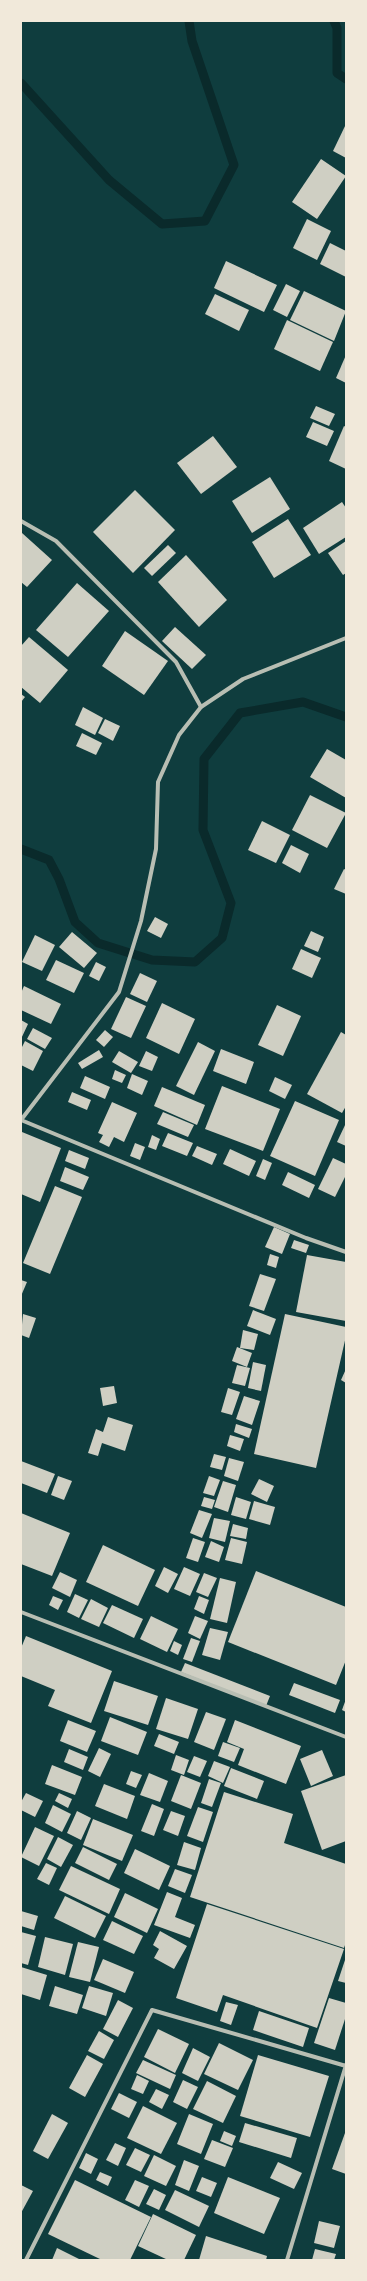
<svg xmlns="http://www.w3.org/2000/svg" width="367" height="2281" font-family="'PT Sans',sans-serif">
<rect width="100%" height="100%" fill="#0f3d3e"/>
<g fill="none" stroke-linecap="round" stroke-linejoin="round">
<g stroke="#0a2a2b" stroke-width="9">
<polyline points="334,21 337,28 337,73 346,79"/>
<polyline points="21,83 109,180 162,224 205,221 234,165 192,41 189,21"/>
<polyline points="21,849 49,860 59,879 75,922 98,943 152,960 195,962 222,938 231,903 203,830 204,759 240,713 303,702 346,717"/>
</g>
</g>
<g fill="#cfcfc3">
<polygon points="346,124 346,158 333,151"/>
<polygon points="321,159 346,176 317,219 292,202"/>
<polygon points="307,219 331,231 317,260 293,248"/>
<polygon points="330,243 346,251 346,277 320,264"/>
<polygon points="226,261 277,285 264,312 214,288"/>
<polygon points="286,284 300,291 287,317 273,310"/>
<polygon points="304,291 346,311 334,341 290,320"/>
<polygon points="215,294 249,310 239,331 205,314"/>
<polygon points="287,320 333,342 320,371 274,349"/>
<polygon points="346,355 346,383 336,378"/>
<polygon points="316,406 335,414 329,426 310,418"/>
<polygon points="313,422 334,431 327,446 306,437"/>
<polygon points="344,426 346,427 346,469 329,461"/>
<polygon points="213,436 237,467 201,494 177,463"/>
<polygon points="270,477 290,509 252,533 232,501"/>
<polygon points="135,490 175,530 133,573 93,532"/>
<polygon points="342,502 346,508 346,537 319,554 303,528"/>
<polygon points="288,519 311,555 274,578 252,542"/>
<polygon points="22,533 52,560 27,587 21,582"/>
<polygon points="346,541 346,573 343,575 328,553"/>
<polygon points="168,545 176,553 152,576 144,568"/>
<polygon points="186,555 227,600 199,627 158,582"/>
<polygon points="77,583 109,611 68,657 36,630"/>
<polygon points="175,627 206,655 192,669 162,641"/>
<polygon points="125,631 168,661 144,695 102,666"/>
<polygon points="29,637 68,670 40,703 21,687 21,646"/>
<polygon points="21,694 25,697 21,702"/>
<polygon points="83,707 103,718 95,735 75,725"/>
<polygon points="105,719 120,726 113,741 98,733"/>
<polygon points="82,733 102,743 96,755 76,746"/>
<polygon points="327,749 346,760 346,798 310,777"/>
<polygon points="310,795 346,813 327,848 292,830"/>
<polygon points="262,821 290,835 276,863 248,850"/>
<polygon points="291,845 309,854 300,873 282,863"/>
<polygon points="344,869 346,870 346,894 334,889"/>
<polygon points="155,917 168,924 161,938 147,931"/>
<polygon points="311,931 324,937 318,952 304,946"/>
<polygon points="72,932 97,953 84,968 59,947"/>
<polygon points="35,935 55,945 42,971 22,962"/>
<polygon points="301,949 321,958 312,978 292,969"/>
<polygon points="56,960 84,973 74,993 46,980"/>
<polygon points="96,962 106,967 99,981 89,976"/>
<polygon points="140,973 157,981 147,1002 130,994"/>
<polygon points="24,986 61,1004 51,1024 21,1010 21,993"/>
<polygon points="126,997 146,1006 131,1038 111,1029"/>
<polygon points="162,1003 195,1019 179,1054 146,1038"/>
<polygon points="277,1005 301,1016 283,1056 258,1045"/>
<polygon points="21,1020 28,1024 21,1039"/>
<polygon points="33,1028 52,1038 45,1049 27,1039"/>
<polygon points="105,1030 113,1037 104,1047 96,1040"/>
<polygon points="341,1032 346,1035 346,1106 342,1113 307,1094"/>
<polygon points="25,1041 43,1051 33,1071 21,1065 21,1049"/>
<polygon points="198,1042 215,1051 194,1095 176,1086"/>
<polygon points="221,1049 254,1062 246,1084 213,1071"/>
<polygon points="99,1050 103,1057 82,1069 78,1063"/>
<polygon points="119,1051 138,1062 131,1073 112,1062"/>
<polygon points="146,1051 158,1057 152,1071 139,1066"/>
<polygon points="115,1070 126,1075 122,1083 112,1079"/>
<polygon points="132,1074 148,1081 142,1095 127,1088"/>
<polygon points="85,1076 110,1087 105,1099 80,1088"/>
<polygon points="275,1077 292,1085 285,1099 269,1091"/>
<polygon points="222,1086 280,1109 263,1151 205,1129"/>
<polygon points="162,1087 205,1105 197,1125 154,1106"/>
<polygon points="72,1092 91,1100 87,1110 68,1102"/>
<polygon points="295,1101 339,1120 315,1176 270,1156"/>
<polygon points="112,1102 137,1113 124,1142 114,1137 109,1147 99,1142 103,1135 98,1133"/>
<polygon points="163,1112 194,1125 188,1137 157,1124"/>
<polygon points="346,1123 346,1146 337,1142"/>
<polygon points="22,1132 61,1148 40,1202 21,1194"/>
<polygon points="168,1133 193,1143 187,1156 162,1146"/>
<polygon points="152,1135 160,1139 156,1150 148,1147"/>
<polygon points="135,1143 145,1147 140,1160 130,1156"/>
<polygon points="197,1146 217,1154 212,1165 192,1156"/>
<polygon points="230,1149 256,1161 249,1176 223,1164"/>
<polygon points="69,1150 89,1158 85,1169 65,1161"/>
<polygon points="333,1158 346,1164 346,1175 335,1197 318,1189"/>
<polygon points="263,1159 272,1163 265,1180 256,1176"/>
<polygon points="65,1167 89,1177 83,1190 60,1181"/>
<polygon points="288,1172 315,1185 309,1198 282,1185"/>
<polygon points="55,1186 82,1197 50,1274 23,1263"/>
<polygon points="274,1227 290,1234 282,1254 265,1247"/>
<polygon points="294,1240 309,1245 306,1253 291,1248"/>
<polygon points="270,1254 279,1257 276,1268 267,1265"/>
<polygon points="307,1255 346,1262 346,1321 296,1312"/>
<polygon points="260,1274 276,1279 264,1311 249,1306"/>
<polygon points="21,1280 27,1282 21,1296"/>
<polygon points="253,1310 276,1319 270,1335 247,1326"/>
<polygon points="23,1314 36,1318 29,1338 21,1335"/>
<polygon points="285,1314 346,1327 346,1336 316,1468 254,1454"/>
<polygon points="243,1330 258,1334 254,1350 240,1348"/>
<polygon points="237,1347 252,1353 247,1367 232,1361"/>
<polygon points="253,1362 266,1365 261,1391 248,1388"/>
<polygon points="237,1365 250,1368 245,1386 232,1383"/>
<polygon points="346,1369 346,1383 341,1380"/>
<polygon points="114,1386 117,1403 103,1406 100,1388"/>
<polygon points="228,1388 240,1392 232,1415 221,1412"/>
<polygon points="244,1396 260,1401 252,1425 236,1419"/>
<polygon points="108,1417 133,1425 125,1451 102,1443 98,1456 88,1453 96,1429 103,1432"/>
<polygon points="236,1424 252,1429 249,1438 234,1432"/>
<polygon points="230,1435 244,1439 240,1451 227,1446"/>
<polygon points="214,1454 226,1457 222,1470 210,1467"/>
<polygon points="229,1458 244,1462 238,1481 224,1476"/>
<polygon points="21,1461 55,1474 47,1493 21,1483"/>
<polygon points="58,1476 72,1481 64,1500 51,1495"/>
<polygon points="209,1476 220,1480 214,1496 203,1493"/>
<polygon points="259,1479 274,1486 267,1502 251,1494"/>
<polygon points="223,1481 236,1485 228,1512 214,1507"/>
<polygon points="204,1497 215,1500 212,1509 201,1506"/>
<polygon points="236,1497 251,1502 246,1519 231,1515"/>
<polygon points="254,1501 275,1507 270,1525 249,1519"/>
<polygon points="199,1510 212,1514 202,1538 190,1533"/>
<polygon points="21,1513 70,1533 52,1576 21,1564"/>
<polygon points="214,1518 230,1521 225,1542 209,1538"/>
<polygon points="233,1524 248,1528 246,1539 230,1536"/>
<polygon points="193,1538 205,1542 198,1562 186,1558"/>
<polygon points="231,1538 247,1542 242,1564 225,1560"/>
<polygon points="211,1541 224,1547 219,1562 205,1557"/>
<polygon points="103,1545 155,1570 138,1606 86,1582"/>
<polygon points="164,1567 178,1574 168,1593 155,1586"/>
<polygon points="184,1567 200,1574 190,1596 174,1589"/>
<polygon points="256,1571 346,1607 346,1660 336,1685 228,1642"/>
<polygon points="60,1572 77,1580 70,1597 52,1588"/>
<polygon points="204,1573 217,1578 208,1597 196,1592"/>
<polygon points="220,1578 236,1582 227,1623 210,1619"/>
<polygon points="75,1594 88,1600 79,1618 67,1612"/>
<polygon points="53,1596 63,1600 58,1610 49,1605"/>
<polygon points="199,1596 209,1600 204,1614 194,1609"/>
<polygon points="91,1599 108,1608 99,1627 81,1619"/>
<polygon points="112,1605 143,1619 134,1638 103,1623"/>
<polygon points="151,1616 178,1629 167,1652 140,1639"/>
<polygon points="195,1616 208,1621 200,1639 188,1633"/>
<polygon points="210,1628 228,1632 220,1660 202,1655"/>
<polygon points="26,1636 112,1671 91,1723 48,1706 55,1690 21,1676 21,1648"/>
<polygon points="191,1638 200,1641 192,1662 183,1659"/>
<polygon points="174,1641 182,1645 178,1655 170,1651"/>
<polygon points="185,1663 270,1696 266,1706 181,1672"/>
<polygon points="114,1681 158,1696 148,1725 104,1711"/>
<polygon points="294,1683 340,1700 335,1713 289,1695"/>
<polygon points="166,1698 198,1709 188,1739 156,1729"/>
<polygon points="346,1699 346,1712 342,1710"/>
<polygon points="206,1712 226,1719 214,1750 194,1742"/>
<polygon points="110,1717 147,1732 138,1755 101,1741"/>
<polygon points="68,1720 96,1731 87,1752 60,1741"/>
<polygon points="235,1720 301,1746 286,1784 238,1765 244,1749 227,1742"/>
<polygon points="159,1734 179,1742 174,1754 154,1746"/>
<polygon points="223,1742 240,1748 234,1762 218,1756"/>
<polygon points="99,1748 111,1754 100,1777 88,1771"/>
<polygon points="69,1749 88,1757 83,1770 64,1762"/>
<polygon points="322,1750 333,1776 311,1786 300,1759"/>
<polygon points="176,1755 189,1760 184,1775 171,1770"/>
<polygon points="194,1756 207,1761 200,1777 187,1772"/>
<polygon points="214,1761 230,1767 223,1783 208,1776"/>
<polygon points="52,1765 82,1777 75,1795 45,1784"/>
<polygon points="231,1768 264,1781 257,1799 224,1786"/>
<polygon points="131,1771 142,1775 136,1788 126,1784"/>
<polygon points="149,1773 168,1781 160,1802 140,1795"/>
<polygon points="181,1775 201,1783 191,1809 171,1801"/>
<polygon points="346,1775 346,1841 322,1850 301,1791"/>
<polygon points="209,1779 221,1783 212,1807 201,1803"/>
<polygon points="104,1784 135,1796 127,1819 95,1806"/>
<polygon points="224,1792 293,1814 284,1843 346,1864 346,1942 344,1948 190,1897"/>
<polygon points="26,1793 43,1801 35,1817 21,1810 21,1802"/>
<polygon points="59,1793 72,1799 68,1808 55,1801"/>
<polygon points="152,1804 164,1809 154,1836 141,1831"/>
<polygon points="53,1805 71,1814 62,1832 45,1823"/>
<polygon points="198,1807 213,1812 203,1842 187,1836"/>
<polygon points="77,1811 91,1818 81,1840 67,1833"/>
<polygon points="171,1811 185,1816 178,1836 163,1830"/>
<polygon points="93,1819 133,1835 122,1861 83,1845"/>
<polygon points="35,1827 54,1836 39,1866 21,1857"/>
<polygon points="58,1837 73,1845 61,1867 47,1859"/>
<polygon points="184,1842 201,1848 195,1870 177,1865"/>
<polygon points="83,1847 117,1864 109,1880 75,1863"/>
<polygon points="135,1849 170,1866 159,1890 124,1873"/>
<polygon points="46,1863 57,1868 49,1885 37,1879"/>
<polygon points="71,1866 120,1889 109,1914 59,1890"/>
<polygon points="175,1869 192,1875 185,1893 168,1886"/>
<polygon points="167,1892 182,1898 175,1917 195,1925 190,1938 154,1925"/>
<polygon points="125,1893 158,1909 147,1933 114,1917"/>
<polygon points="65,1896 106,1916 95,1938 54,1918"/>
<polygon points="207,1904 344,1949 317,2028 223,1995 217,2012 176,1998"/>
<polygon points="21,1911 38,1916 34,1930 21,1926"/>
<polygon points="112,1921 143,1936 134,1954 103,1940"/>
<polygon points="160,1931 187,1946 174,1969 154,1958 159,1949 153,1945"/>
<polygon points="21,1932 36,1936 28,1965 21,1963"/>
<polygon points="45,1937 73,1944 65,1975 38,1967"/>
<polygon points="78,1942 99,1947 90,1982 69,1977"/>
<polygon points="346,1957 346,1983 338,1981"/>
<polygon points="103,1959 134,1972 125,1993 94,1980"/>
<polygon points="21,1967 47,1975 40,2000 21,1994"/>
<polygon points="55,1986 83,1995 77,2014 49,2006"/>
<polygon points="89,1986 113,1993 106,2016 82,2008"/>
<polygon points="329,1998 346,2003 346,2016 335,2050 314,2043"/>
<polygon points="118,2000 133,2008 118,2037 103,2029"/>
<polygon points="226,2002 238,2005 231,2025 220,2021"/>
<polygon points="259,2011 309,2028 303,2047 253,2030"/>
<polygon points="158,2029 189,2044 175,2073 144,2057"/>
<polygon points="99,2031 114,2040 104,2059 88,2051"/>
<polygon points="219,2043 253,2060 238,2090 204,2074"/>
<polygon points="193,2048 210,2057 198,2081 182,2073"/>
<polygon points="87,2055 103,2064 85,2097 69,2088"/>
<polygon points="258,2055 329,2076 310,2137 240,2116"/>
<polygon points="143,2060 176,2075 170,2089 136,2073"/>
<polygon points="137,2075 149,2081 143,2094 131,2089"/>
<polygon points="183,2080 198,2087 187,2109 173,2102"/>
<polygon points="207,2081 236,2096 223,2123 193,2109"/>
<polygon points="156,2089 169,2095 162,2109 149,2102"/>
<polygon points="119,2093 137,2102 129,2118 111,2109"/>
<polygon points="143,2106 177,2123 161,2154 127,2138"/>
<polygon points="52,2114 68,2123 48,2159 33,2151"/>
<polygon points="189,2114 213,2124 201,2154 177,2144"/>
<polygon points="245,2123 297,2138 291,2158 239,2142"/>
<polygon points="224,2131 236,2136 232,2146 220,2141"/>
<polygon points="345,2133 346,2134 346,2174 332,2169"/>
<polygon points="212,2140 233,2148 225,2167 204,2159"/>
<polygon points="115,2143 126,2148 118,2166 106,2160"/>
<polygon points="135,2148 150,2155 141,2172 126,2165"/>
<polygon points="86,2153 98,2159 91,2174 79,2168"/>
<polygon points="154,2155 176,2166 166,2186 144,2176"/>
<polygon points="184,2160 199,2166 189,2191 175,2185"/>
<polygon points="278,2162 302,2173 294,2189 270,2178"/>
<polygon points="100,2172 112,2177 108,2186 96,2180"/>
<polygon points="202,2177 217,2183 211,2197 196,2191"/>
<polygon points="228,2177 280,2198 264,2234 214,2213"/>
<polygon points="75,2180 151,2217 130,2260 102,2260 48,2234"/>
<polygon points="135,2180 149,2186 139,2207 125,2200"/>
<polygon points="21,2185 33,2191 21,2213"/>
<polygon points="154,2189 166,2195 159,2210 146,2204"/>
<polygon points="175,2190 209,2206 199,2227 165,2210"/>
<polygon points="153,2214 196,2235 184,2260 168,2260 138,2246"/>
<polygon points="319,2221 340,2226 334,2248 314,2243"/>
<polygon points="206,2236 267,2256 266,2260 199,2260"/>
<polygon points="57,2248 81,2260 52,2260"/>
<polygon points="315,2249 336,2254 334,2260 312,2260"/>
</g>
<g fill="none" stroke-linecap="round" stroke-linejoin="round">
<g stroke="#b8beb3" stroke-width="4">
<polyline points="21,521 56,541 176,662 201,707"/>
<polyline points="21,1120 119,992 141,921 156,849 158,782 179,735 201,707 243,679 346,638"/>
<polyline points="21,1120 306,1238 346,1252"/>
<polyline points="21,1612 346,1737"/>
<polyline points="26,2260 152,2010 346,2066"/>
<polyline points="287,2260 346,2065"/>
</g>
</g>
<rect width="367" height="2281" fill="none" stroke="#f1e9da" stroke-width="44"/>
</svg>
